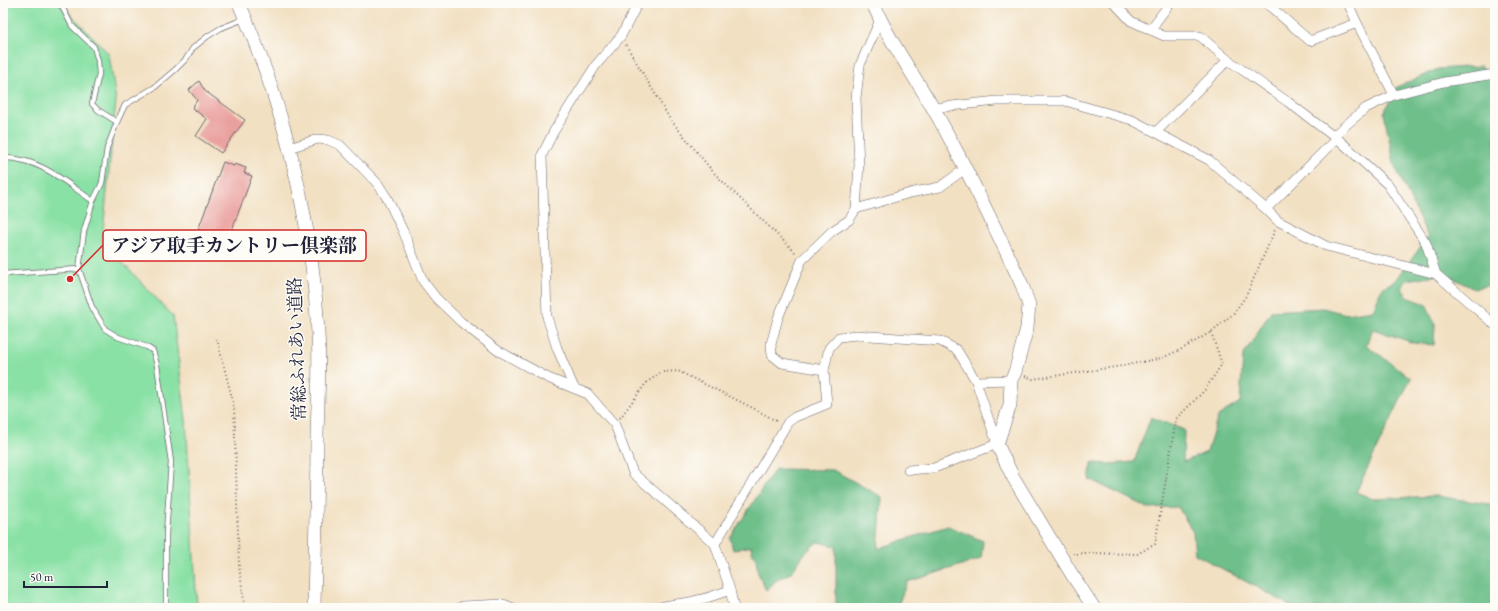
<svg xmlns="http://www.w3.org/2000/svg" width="1498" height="611" font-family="'EB Garamond','Noto Serif JP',serif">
<rect width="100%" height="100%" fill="#fdfcf7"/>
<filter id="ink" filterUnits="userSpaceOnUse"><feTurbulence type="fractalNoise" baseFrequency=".025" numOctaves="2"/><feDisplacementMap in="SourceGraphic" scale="8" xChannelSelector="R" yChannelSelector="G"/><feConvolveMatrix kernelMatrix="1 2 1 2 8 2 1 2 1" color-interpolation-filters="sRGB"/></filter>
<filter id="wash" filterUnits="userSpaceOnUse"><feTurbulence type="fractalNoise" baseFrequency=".012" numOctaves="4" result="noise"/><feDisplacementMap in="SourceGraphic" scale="16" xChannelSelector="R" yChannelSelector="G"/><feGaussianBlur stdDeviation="0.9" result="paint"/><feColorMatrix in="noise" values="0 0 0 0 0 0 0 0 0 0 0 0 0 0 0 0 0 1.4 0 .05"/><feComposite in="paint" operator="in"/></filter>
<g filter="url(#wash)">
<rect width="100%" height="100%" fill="#f2e0c2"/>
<polygon fill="#89e1a5" stroke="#568270" points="3,3 60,3 109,54 116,101 102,241 173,316 186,420 197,608 3,608"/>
<g fill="#6ebf8a" stroke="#487062">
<polygon points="1481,66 1495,78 1495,191 1490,193 1495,205 1495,283 1474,289 1445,274 1406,280 1402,288 1407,297 1426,304 1435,323 1434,345 1414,343 1373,329 1366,345 1411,378 1356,492 1373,499 1436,496 1495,505 1495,608 1295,608 1195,554 1193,532 1178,507 1148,508 1089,479 1092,463 1110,464 1134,462 1151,417 1184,430 1183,462 1207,452 1218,416 1240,402 1243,356 1271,311 1323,308 1346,314 1373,310 1382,288 1396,280 1428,237 1394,164 1384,113 1397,87 1438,69"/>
<polygon points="775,469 833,470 882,497 878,549 900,541 948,526 983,541 981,559 907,582 898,605 899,608 836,608 836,546 817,542 804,554 792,572 777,580 766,590 758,573 756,559 752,552 751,546 733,550 730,538"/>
</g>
<g id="blocks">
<g fill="#eaa09e">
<polygon points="199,81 205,91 245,120 221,153 196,136 207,119 192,108 197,100 189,90"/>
<polygon points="223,162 234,166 235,164 246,168 244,173 252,176 230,235 222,232 218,243 201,237 196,249 187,246 192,231 197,233"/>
</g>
</g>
</g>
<g filter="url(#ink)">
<use href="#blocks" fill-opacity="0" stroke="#6b646a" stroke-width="1"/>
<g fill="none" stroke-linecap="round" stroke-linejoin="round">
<g stroke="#6b646a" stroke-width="6">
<g id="lane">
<polyline points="60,3 72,26 94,47 98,61 99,74 92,104 98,110 117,122 107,148 102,183 93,201 84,231 79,269 92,307 105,329 118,337 147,347 153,351 157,365 171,462 166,534 166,608"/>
<polyline points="117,122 125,105 155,87 176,69 186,59 193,48 208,36 221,28 244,19"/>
<path d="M3 158C38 157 65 182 93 201"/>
<polyline points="3,274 79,269"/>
</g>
</g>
<g stroke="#6b646a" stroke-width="10">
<g id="street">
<polyline points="1114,3 1131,21 1164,36 1200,36 1228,60 1288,102 1333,136"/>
<polyline points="1266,3 1310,41 1357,23"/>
<polyline points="1348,3 1357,23 1394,95"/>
<polyline points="1150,30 1170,3"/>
<polyline points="933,108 997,101 1065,101 1132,120 1209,160 1266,209 1278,221 1326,246 1436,274 1495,325"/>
<polyline points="1156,132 1228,60"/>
<polyline points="1337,138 1388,185 1426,243 1436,274"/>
<polyline points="289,148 318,139 328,140 340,145 378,184 387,198 404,233 423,281 436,298 461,322 497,350 548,378 588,394 615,425 633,473 715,544 730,590 734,608"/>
<polyline points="856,209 910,193 940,187 966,168"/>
<polyline points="1266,209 1337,138 1333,136 1366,108 1394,95 1444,82 1495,74"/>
<polyline points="824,370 782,363 772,355 771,344 778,318 802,260 832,231 849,220 856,209 859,165 856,98 860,65 880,20"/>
<polyline points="574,388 557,348 547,317 542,155 554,131 596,65 621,36 638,3"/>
<polyline points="908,470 934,468 997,444 976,381"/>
<polyline points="715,544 788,422 795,417 827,404 824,370 829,348 839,337 856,335 940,341 957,350 976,381 1011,380"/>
<polyline points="459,608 463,606 503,604 513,608"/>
<path d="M658 608C669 604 679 604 690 602 704 599 717 595 730 590"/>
</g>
</g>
<g stroke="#6b646a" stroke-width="14">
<g id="secondary">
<path d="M239 3C284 107 312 219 318 333 320 366 318 401 317 435 317 492 315 550 314 608"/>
<path d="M873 3C888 40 913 73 933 108 966 166 994 225 1022 285L1029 305 1027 328 1015 372 1011 380 1010 405 997 444 1013 477 1071 573 1094 608"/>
</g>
</g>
<g stroke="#6b646a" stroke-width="2" stroke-dasharray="1 3" stroke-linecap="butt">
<polyline points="626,45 670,119 714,173 796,253"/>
<polyline points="217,339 234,406 239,566 245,608"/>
<polyline points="1025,376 1033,379 1122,366 1162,358 1184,348 1211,332 1233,314 1246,296 1275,230"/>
<polyline points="620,418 647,382 662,372 678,371 753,408 778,422"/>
<polyline points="1073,554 1086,553 1137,554 1155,544 1176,419 1204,391 1222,364 1211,332"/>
</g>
<use href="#lane" stroke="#fff" stroke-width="4.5"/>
<use href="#street" stroke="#fff" stroke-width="9"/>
<use href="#secondary" stroke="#fff" stroke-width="13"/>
</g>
</g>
<g text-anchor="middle" stroke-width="3" stroke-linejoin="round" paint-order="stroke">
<g font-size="18" fill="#22223b" stroke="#fdfcf7">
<text transform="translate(297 349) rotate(-92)" y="6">常総ふれあい道路</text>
</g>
</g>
<path fill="none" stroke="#d62828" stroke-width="1.5" d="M70 279L103 245"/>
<circle fill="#d62828" stroke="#fdfcf7" stroke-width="1.5" cx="70" cy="279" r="4"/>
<rect fill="#fdfcf7" stroke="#d62828" stroke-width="1.5" x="103" y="230" width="263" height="31" rx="4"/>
<g font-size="19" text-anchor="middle" font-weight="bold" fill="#22223b">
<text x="234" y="252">アジア取手カントリー倶楽部</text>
</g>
<rect width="1498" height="611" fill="none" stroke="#fdfcf7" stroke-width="16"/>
<path d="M24 581v6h83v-6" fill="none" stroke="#22223b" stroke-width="2"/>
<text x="30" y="581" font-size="12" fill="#22223b" stroke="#fdfcf7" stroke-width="3" paint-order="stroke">50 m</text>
</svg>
